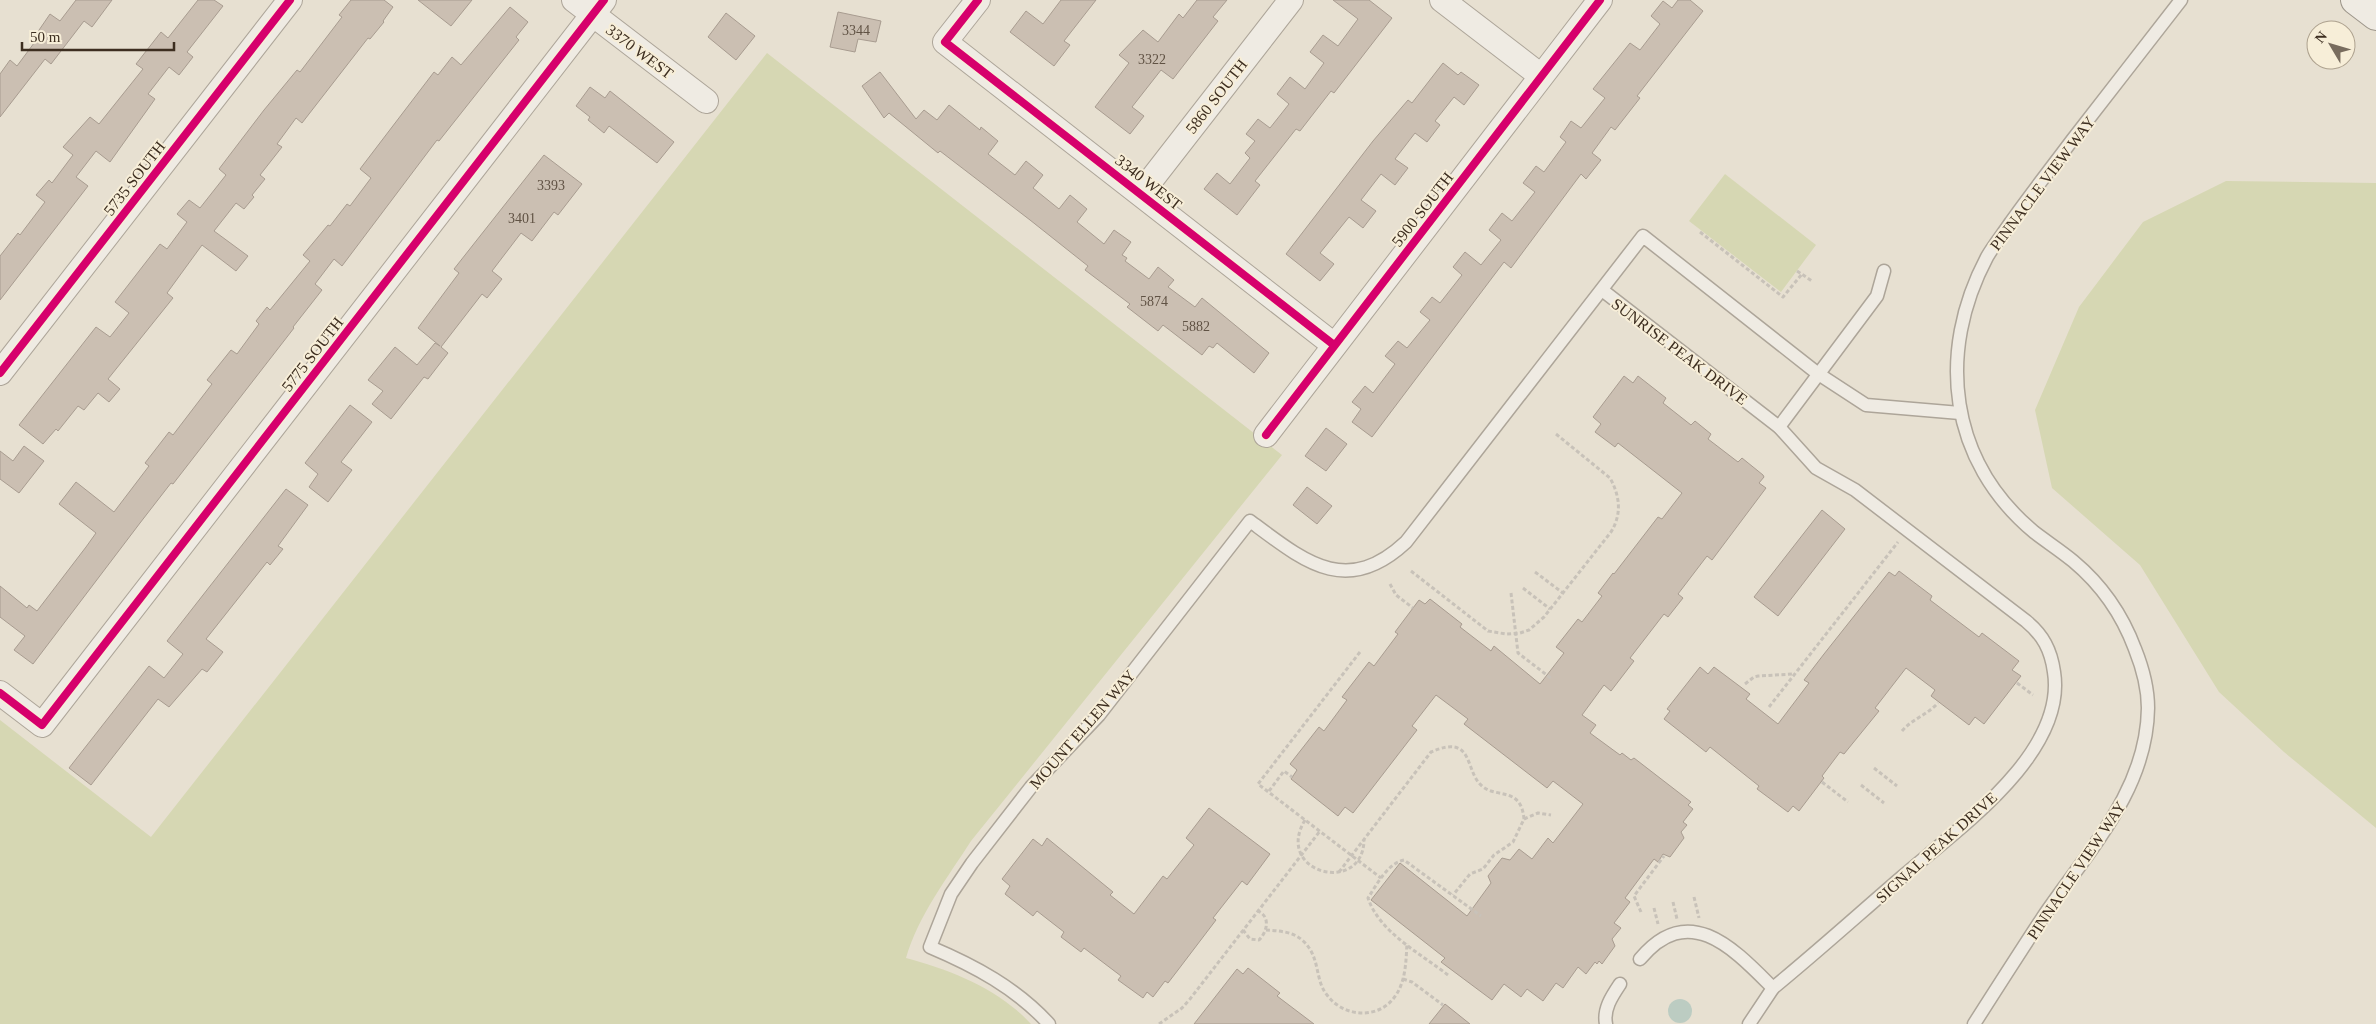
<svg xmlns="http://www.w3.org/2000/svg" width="2376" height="1024" font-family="Georgia,serif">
<rect width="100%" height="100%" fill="#e7e0d1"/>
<g fill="#d6d7b3">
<path d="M767 53 1282 455 971 841C948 877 918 916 906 958 951 970 999 989 1031 1024H0V720L151 837Z"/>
<polygon points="1725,174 1816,245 1781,292 1689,221"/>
<polygon points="2226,181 2376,183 2376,828 2284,752 2219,692 2140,565 2052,488 2035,410 2079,307 2143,222"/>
</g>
<circle fill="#bcccc2" cx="1680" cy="1011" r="12"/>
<g fill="#cbbfb2" stroke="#a89c90">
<polygon points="76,0 112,0 92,27 84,21 51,64 45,59 0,117 0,74 10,60 17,66 40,35 37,33 50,14 60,21"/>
<polygon points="198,0 214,0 223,6 187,52 193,57 179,75 169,67 148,94 155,99 110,162 96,151 76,177 88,186 0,300 0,256 18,233 20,235 45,202 36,195 49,180 52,183 73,155 63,147 90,117 99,124 143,69 136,64 161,32 168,38"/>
<polygon points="351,0 384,0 393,7 383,21 384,22 370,39 368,38 302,123 296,118 277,144 282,147 260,175 265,179 252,195 254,197 244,209 236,203 214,231 248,256 236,271 202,245 167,293 173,298 108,379 120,389 109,402 98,393 84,410 78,406 58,431 56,429 43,444 19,425 96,327 110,337 129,313 115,302 160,244 167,249 187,222 177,214 189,200 200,208 226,175 219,169 264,110 297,70 300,72 342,17 339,15"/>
<polygon points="418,0 472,0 451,26"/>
<polygon points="1061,0 1096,0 1064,41 1070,45 1054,66 1010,32 1026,11 1043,24"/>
<polygon points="1197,0 1227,0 1213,17 1218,21 1173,79 1161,70 1132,107 1144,116 1130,134 1095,107 1129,63 1119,55 1143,30 1158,42 1179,14 1183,18"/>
<polygon points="1333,0 1369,0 1392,18 1334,93 1331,91 1300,131 1296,129 1255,181 1260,185 1237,215 1204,189 1217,173 1230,184 1250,158 1245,153 1255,141 1246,134 1258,119 1270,128 1289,104 1277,94 1290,77 1305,89 1324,63 1310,52 1323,35 1338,46 1358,19"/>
<polygon points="1678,0 1690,0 1703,11 1637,96 1640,98 1615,130 1611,127 1592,153 1601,160 1586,179 1581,174 1511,268 1504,262 1372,437 1352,422 1361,409 1352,402 1365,386 1373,393 1395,364 1385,356 1398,341 1407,348 1430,320 1420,312 1432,297 1440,303 1462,275 1453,267 1465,252 1481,265 1501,240 1489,230 1502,213 1512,221 1535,192 1523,183 1536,166 1544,172 1566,142 1560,137 1571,121 1581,128 1605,98 1593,89 1630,43 1640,50 1660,24 1651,16 1663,1 1672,8"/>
<polygon points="510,7 528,22 516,37 519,40 439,141 437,140 342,266 334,259 315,284 322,290 293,327 294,328 173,484 171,483 140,523 33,664 14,650 25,636 0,617 0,586 27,608 29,605 37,611 86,547 96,533 59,504 76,482 114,512 149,466 145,463 169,432 173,435 212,384 207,380 231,350 237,354 259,324 256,321 267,307 270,310 310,261 303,255 328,225 330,226 347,204 350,206 371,178 360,169 434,72 438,75 452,57 461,65"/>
<polygon points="838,12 881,21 876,42 858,39 855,52 830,47"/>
<polygon points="726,13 755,36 736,60 708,37"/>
<polygon points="1443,63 1458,75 1461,72 1479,85 1464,105 1454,97 1435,121 1440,125 1427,142 1415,133 1395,159 1408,168 1395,185 1381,174 1361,200 1376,211 1363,228 1349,217 1320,253 1334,264 1320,281 1286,254 1373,141 1408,100 1412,103"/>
<polygon points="880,72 916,119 924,110 937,120 949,105 980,130 981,127 998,141 988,154 1015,175 1026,161 1043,175 1033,188 1059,209 1070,195 1087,209 1077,222 1104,244 1114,230 1131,242 1122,255 1127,258 1125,261 1149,279 1158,267 1174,280 1168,287 1195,307 1202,298 1269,353 1254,373 1217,343 1213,348 1209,346 1202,355 1163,325 1158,331 1127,307 1130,304 1085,270 1088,266 1030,220 940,151 938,153 889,113 884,118 862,86"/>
<polygon points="590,87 605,98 610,91 674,142 657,163 609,126 604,133 588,120 590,117 576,106"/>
<polygon points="544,155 582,184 558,215 554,212 532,241 521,233 492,271 502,279 487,298 482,294 441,347 448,353 428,379 424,377 391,419 372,404 383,391 368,380 395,347 417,365 435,343 440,346 418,328 459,273 454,269"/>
<polygon points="1624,376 1633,383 1638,376 1666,398 1663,403 1691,425 1695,421 1711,434 1708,439 1738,462 1742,458 1763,475 1764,477 1759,483 1766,488 1712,560 1707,556 1678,594 1683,598 1668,617 1664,614 1630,658 1634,661 1611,691 1604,685 1582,715 1596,725 1590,733 1620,755 1622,753 1631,760 1634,758 1691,802 1688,805 1693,809 1683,822 1687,825 1681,832 1684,838 1670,857 1663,854 1658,862 1654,859 1625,898 1630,902 1614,923 1621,928 1612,939 1615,946 1602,964 1599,961 1597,964 1595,962 1586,974 1578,967 1563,988 1556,983 1543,1001 1527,989 1521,997 1504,984 1492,1000 1441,962 1445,958 1371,900 1400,863 1467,916 1491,883 1488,876 1502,858 1510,860 1519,849 1532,859 1548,838 1553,843 1583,804 1553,781 1547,788 1464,724 1468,719 1436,695 1412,726 1417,730 1353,813 1345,807 1338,816 1291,779 1297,770 1290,764 1319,727 1324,731 1347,700 1342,697 1369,662 1374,666 1398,634 1395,632 1419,600 1425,604 1430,599 1462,624 1460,627 1491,651 1494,646 1540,684 1564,653 1556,647 1578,619 1582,622 1602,596 1598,593 1613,573 1614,574 1658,517 1662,519 1682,493 1618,443 1615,447 1595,432 1601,424 1593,417"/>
<polygon points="350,405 372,422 341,462 352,470 328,502 309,487 318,474 305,463"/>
<polygon points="1326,428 1347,444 1326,471 1305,456"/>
<polygon points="24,446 44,461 19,493 0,479 0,451 13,461"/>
<polygon points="1307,487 1332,506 1317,524 1293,505"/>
<polygon points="286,489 308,505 278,546 283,549 270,565 267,562 206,639 223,652 207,672 202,669 169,707 158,699 91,785 69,768 149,666 164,678 183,654 167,641"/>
<polygon points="1822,510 1845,529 1778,616 1754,597"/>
<polygon points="1899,571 1932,596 1930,600 1979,637 1982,633 2019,661 2012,670 2021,676 1984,724 1975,717 1969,725 1931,696 1935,690 1906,668 1875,708 1879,711 1844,754 1840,752 1822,776 1824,778 1799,811 1793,806 1788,812 1757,789 1759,786 1710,747 1706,752 1664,719 1670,711 1667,709 1700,667 1708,674 1714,667 1750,694 1746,699 1778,724 1809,683 1804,680 1824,654 1889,572 1895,576"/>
<polygon points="1209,808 1270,854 1247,885 1242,881 1213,918 1216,920 1178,970 1168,983 1165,981 1153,997 1147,992 1143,998 1118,980 1121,976 1084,948 1081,952 1061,937 1064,932 1037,911 1033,916 1005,894 1010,886 1002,879 1033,839 1042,846 1047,838 1113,892 1110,895 1134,914 1163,876 1167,879 1194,845 1186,838"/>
<polygon points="1248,968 1280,993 1277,996 1314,1024 1194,1024 1237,969 1243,974"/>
<polygon points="1445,1004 1470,1024 1429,1024"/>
</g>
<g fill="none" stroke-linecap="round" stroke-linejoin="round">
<g stroke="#ada599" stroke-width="15">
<g id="lane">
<path d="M1602 290 1779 427 1816 468 1855 490 2026 621C2043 635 2051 650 2054 672 2067 754 1956 830 1902 877 1859 914 1817 952 1773 988L1749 1024"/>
<polyline points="1779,427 1877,296 1884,271"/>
<path d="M1640 959C1689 900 1734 949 1773 988"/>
<path d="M1049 1024C1016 988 975 966 930 947L951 894 972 863 1031 787 1099 715 1250 521C1304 561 1346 598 1406 542L1643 236 1817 373 1866 405 1960 413"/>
<path d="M1606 1024C1603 1009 1612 996 1620 984"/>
<path d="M1974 1024C1997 988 2020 952 2043 917 2087 852 2147 791 2148 708 2148 687 2143 669 2135 649 2122 614 2103 586 2073 561 2061 551 2047 542 2034 532 1949 461 1936 353 1987 257 1994 245 2003 234 2011 222 2031 194 2052 167 2073 139 2109 93 2145 46 2181 0"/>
</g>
</g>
<g stroke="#ada599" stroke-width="26">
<g id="street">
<polyline points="574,0 706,101"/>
<polyline points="978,0 945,42 1334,345"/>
<polyline points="1442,0 1541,76"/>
<polyline points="1141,193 1291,0"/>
<polyline points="0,373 290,0"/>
<polyline points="1266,435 1600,0"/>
<polyline points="0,693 42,725 604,0"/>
</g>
</g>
<g stroke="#9c958a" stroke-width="30">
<polyline id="secondary" points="2355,0 2376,16"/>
</g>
<g stroke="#c8c2b9" stroke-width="3" stroke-dasharray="4 2.5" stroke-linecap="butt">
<polyline points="1700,232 1783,297 1802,274"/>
<polyline points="1797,271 1812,281"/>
<path d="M1411 571 1488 631 1506 634 1520 633 1529 630 1544 617 1611 532C1622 514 1620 496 1610 478L1556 434"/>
<polyline points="1535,572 1563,593"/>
<polyline points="1390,584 1396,595 1413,608"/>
<polyline points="1523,588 1550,609"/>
<polyline points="1511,593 1518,653 1552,679"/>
<polyline points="1360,652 1258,784 1381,878"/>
<polyline points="2017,683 2033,695"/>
<polyline points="1745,684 1754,677 1758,676 1794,674"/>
<polyline points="1769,707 1898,542"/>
<path d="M1902 731C1912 719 1927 715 1938 703"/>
<polyline points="1874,768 1897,786"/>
<polyline points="1822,782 1848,802"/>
<polyline points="1861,785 1884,803"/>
<polyline points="1269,791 1284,771 1292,777"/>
<polyline points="1524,819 1538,813 1551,815"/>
<path d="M1305 820C1273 873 1363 896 1364 840"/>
<path d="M1339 872 1431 752C1475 733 1464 771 1482 786 1497 799 1521 786 1524 819L1513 842 1494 855 1483 869 1470 874 1453 895"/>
<polyline points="1694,897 1699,918"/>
<polyline points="1673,902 1677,919"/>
<polyline points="1654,908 1658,924"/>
<polyline points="1641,912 1634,896 1664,856"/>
<path d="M1243 930 1250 939 1259 940C1267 932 1271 917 1258 911"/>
<path d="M1266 930C1278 931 1292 931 1302 940 1321 956 1314 979 1327 995 1344 1018 1380 1020 1396 995 1406 980 1406 960 1407 943"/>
<path d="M1448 975C1421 954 1379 932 1368 898 1377 884 1388 863 1404 860L1481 916"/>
<polyline points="1403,979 1412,982 1443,1005"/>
<polyline points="1159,1024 1182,1008 1190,999 1320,831"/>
</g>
<use href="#lane" stroke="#efebe3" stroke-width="12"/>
<use href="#street" stroke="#efebe3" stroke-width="24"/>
<use href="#secondary" stroke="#efebe3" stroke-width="28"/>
<g stroke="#f7eed8" stroke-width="11">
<g id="cycleway">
<polyline points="978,0 945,42 1334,345"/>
<polyline points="0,373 290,0"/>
<polyline points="1266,435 1600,0"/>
<polyline points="0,693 42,725 604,0"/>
</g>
</g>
<use href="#cycleway" stroke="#d6006c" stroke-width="8"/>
</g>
<g text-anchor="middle" stroke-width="4" stroke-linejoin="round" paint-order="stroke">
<g font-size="14" fill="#605244">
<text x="856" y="35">3344</text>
<text x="1152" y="64">3322</text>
<text x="551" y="190">3393</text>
<text x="522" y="223">3401</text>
<text x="1154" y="306">5874</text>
<text x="1196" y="331">5882</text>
</g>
<g font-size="16" fill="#3d2e20" stroke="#f7eed8">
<text transform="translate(640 51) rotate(37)" y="6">3370 WEST</text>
<text transform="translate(1216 96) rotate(-52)" y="6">5860 SOUTH</text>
<text transform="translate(134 178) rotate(-52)" y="6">5735 SOUTH</text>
<text transform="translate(1149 182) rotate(38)" y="6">3340 WEST</text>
<text transform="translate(2042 183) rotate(-53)" y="6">PINNACLE VIEW WAY</text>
<text transform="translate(1422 209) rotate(-52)" y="6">5900 SOUTH</text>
<text transform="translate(1680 351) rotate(37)" y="6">SUNRISE PEAK DRIVE</text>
<text transform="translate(312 354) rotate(-52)" y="6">5775 SOUTH</text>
<text transform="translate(1082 729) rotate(-49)" y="6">MOUNT ELLEN WAY</text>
<text transform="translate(1936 847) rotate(-42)" y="6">SIGNAL PEAK DRIVE</text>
<text transform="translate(2076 870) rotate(-56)" y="6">PINNACLE VIEW WAY</text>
</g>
</g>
<g transform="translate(2331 45) rotate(308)"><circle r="24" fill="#f7eed8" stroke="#ada18e"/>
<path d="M0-4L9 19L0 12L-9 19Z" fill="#786c5e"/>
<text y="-8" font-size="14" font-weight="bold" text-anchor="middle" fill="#3d2e20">N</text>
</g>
<path d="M22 42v8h152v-8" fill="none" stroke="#3d2e20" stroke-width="2.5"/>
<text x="30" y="42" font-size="15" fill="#3d2e20" stroke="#f7eed8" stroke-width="4" paint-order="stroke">50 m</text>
</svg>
